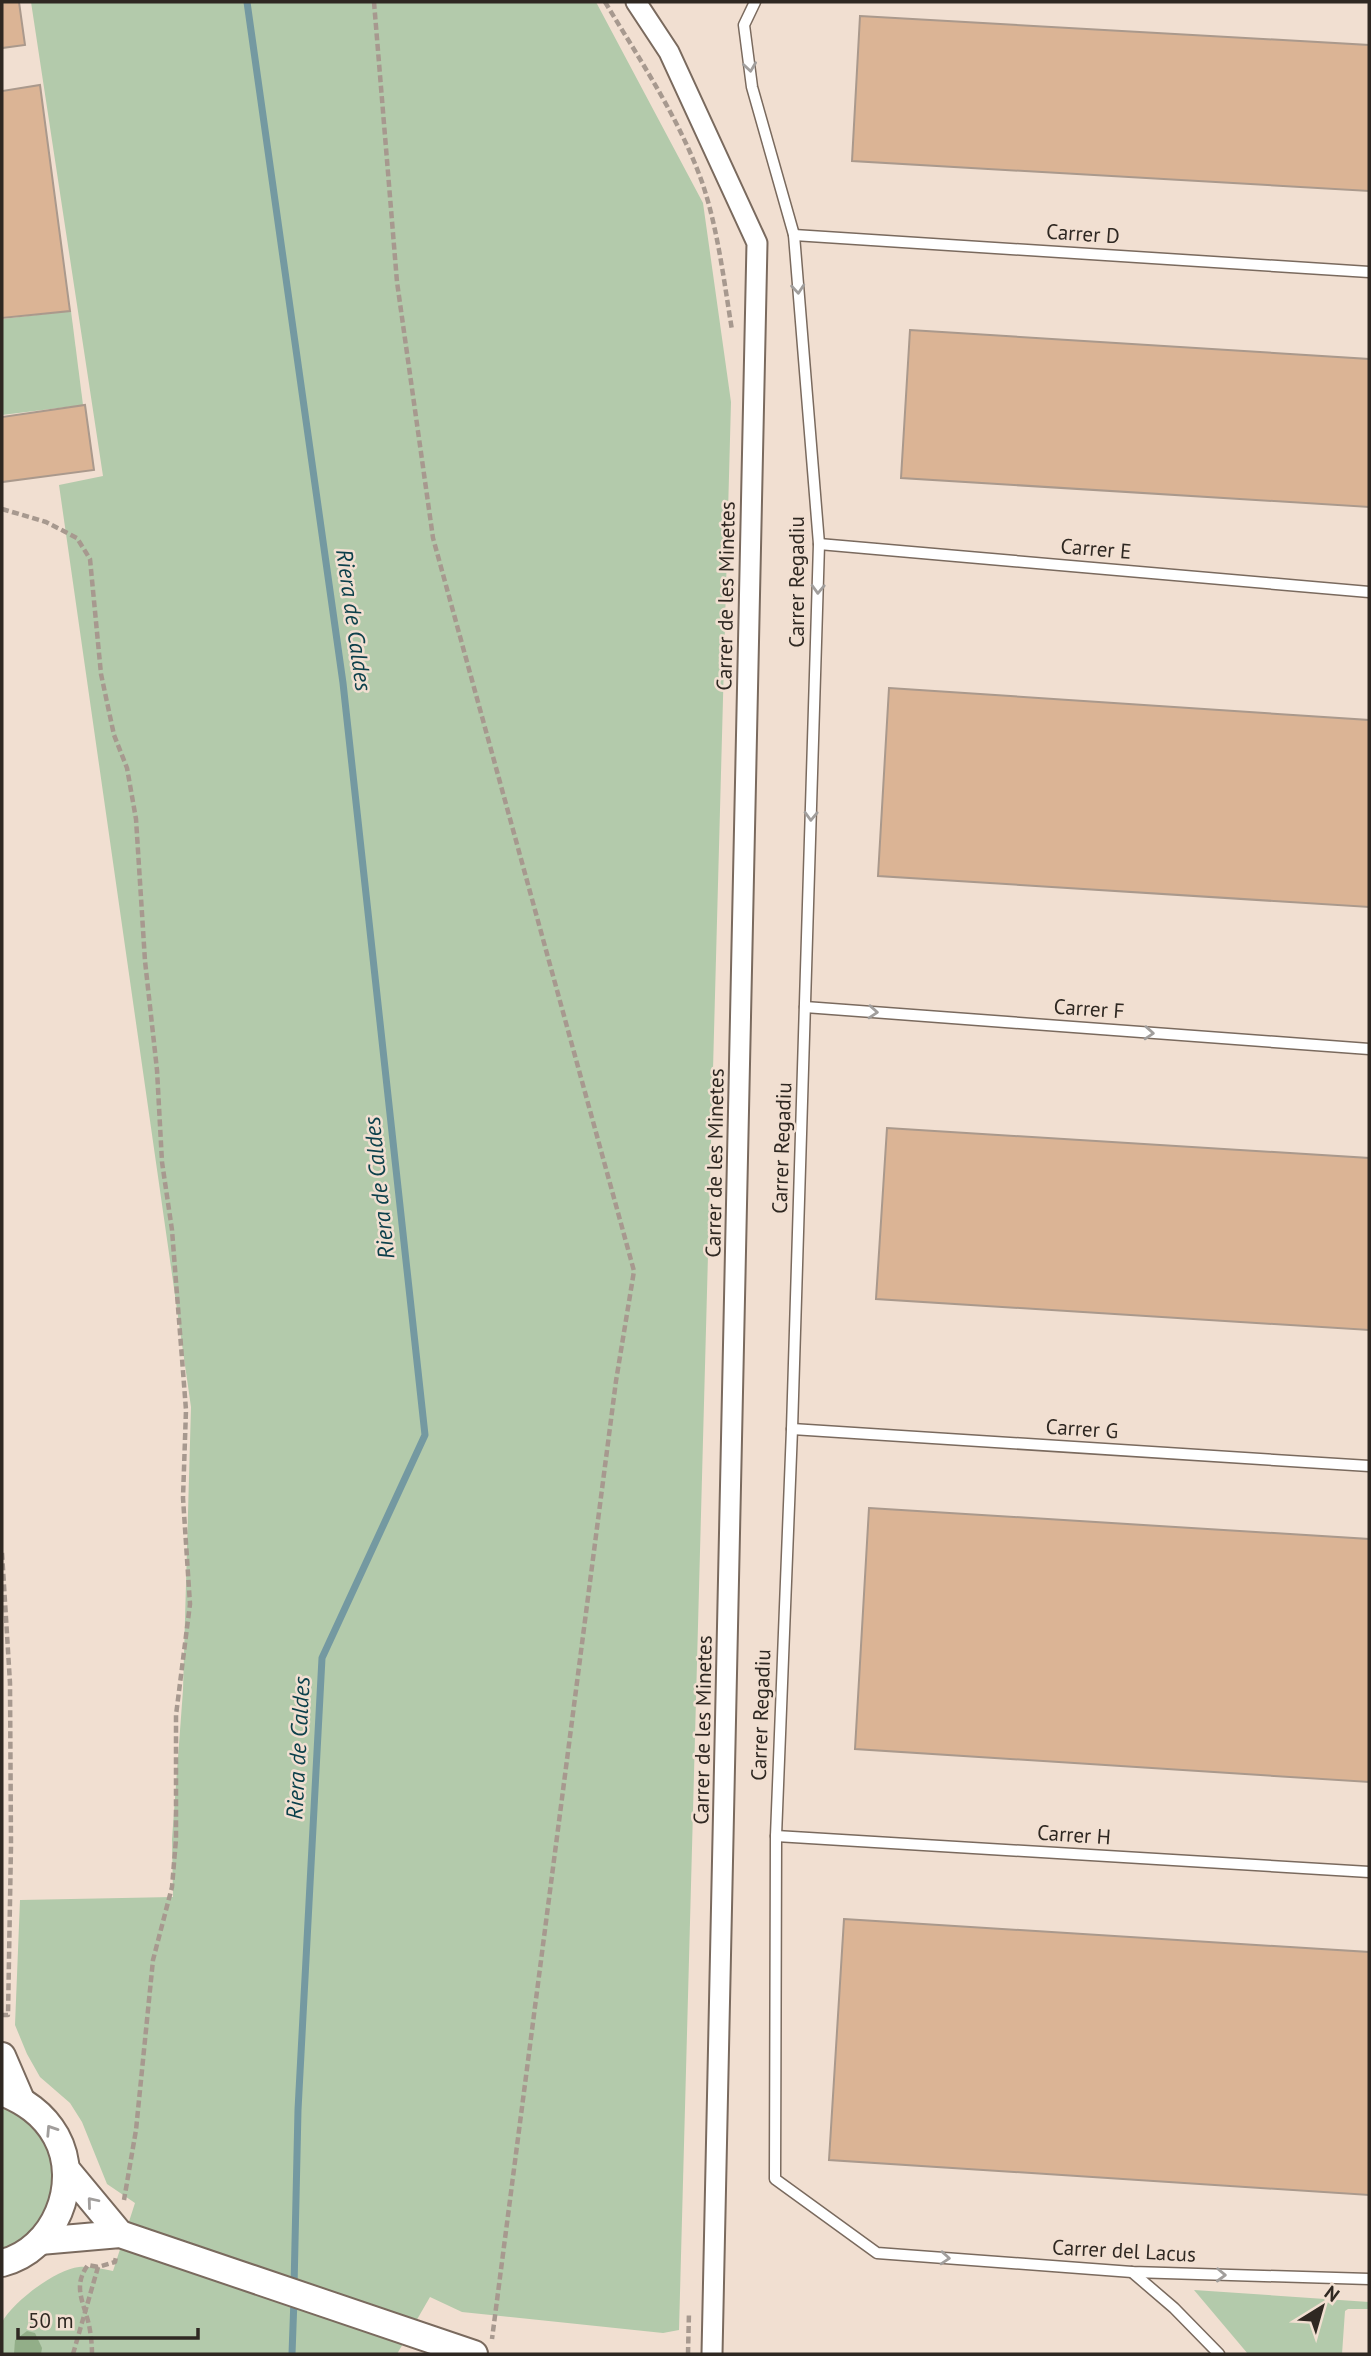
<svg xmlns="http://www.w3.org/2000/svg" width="1371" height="2356" font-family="'PT Sans',sans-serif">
<rect width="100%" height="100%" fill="#f1dfd1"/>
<g fill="#b3caab">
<path d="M31 2H596L703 203 731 402 679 2330 663 2333 462 2312 430 2297 397 2354H2V2322C13 2302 56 2269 79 2267 90 2266 102 2269 113 2271L135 2203 107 2184 82 2122 70 2103 40 2077 27 2054 15 2025 20 1900 173 1897 172 1839 183 1690 191 1407 59 485 103 476Z"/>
<polygon points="71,311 83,405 2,415 2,319"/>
<polygon points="2,2092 47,2122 63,2200 2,2263"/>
<polygon points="1194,2290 1369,2302 1369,2309 1348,2309 1345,2311 1342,2354 1248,2354"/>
</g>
<polygon fill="#92ae88" points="27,2331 35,2333 42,2348 41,2354 14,2354 15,2340"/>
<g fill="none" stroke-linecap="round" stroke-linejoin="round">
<g stroke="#7499a1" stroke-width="7">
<polyline points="247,2 343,683 425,1435 322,1658 298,2110 294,2287"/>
<polyline points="292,2354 294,2299"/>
</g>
</g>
<g fill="#dbb495" stroke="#aa998c" stroke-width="2">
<polygon points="2,2 19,2 25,45 2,48"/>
<polygon points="860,16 1369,45 1369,191 852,161"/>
<polygon points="40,85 70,311 2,318 2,91"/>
<polygon points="910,330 1369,359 1369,507 901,478"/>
<polygon points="85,405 94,470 2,482 2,417"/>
<polygon points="889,688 1369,720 1369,907 878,876"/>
<polygon points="887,1128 1369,1158 1369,1330 876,1299"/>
<polygon points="869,1508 1369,1539 1369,1782 855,1749"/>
<polygon points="844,1919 1369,1952 1369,2195 829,2160"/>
</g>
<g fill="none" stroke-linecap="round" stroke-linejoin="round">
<g stroke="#7a6a5e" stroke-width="13">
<g id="lane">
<polyline points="755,2 744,25 752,87 794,235 819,544 792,1429 776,1836 775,2179 877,2253 1132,2272 1369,2279"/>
<polyline points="794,235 1369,272"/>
<polyline points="819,544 1369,592"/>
<polyline points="805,1007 1369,1049"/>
<polyline points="792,1429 1369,1466"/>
<polyline points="776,1836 1369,1872"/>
<polyline points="1132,2272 1174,2308 1219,2354"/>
</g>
</g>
<g stroke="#7a6a5e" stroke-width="23">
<polyline id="street" points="636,2 669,52 757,243 712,2354"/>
</g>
<g stroke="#7a6a5e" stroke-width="30">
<g id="secondary">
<polyline points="2,2056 21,2100"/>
<path d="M2 2092C24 2101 43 2113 56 2136 82 2183 55 2250 2 2263"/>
<polyline points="66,2169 120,2234"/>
<polyline points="40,2241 120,2234 474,2354"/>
</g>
</g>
<g stroke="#a7998f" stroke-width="4.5" stroke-dasharray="7 3.5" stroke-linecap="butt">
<polyline points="374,2 397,282 433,538 634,1271 616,1381 492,2339"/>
<path d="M605 2C640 60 679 118 702 182 718 229 724 282 732 330"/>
<polyline points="2,509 46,522 77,538 90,559 101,674 114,735 127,768 136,819 145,961 157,1070 162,1162 172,1230 186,1410 183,1498 190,1604 176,1715 176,1839 172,1887 153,1960 136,2130 124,2200"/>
<polyline points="2,1553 10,1683 11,1845 8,2015 2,2015"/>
<polyline points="73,2354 98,2267 115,2262 116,2257"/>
<path d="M92 2354C92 2345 91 2335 89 2325 84 2303 72 2286 88 2265L98 2267"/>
<polyline points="688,2354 689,2312"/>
</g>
<use href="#lane" stroke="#fff" stroke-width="10"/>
<use href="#street" stroke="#fff" stroke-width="19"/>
<use href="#secondary" stroke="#fff" stroke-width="26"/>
</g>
<defs><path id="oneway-chevron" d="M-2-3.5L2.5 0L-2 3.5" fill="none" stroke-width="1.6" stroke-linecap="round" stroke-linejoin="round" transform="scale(1.75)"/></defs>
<g stroke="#a19e9c">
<use href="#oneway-chevron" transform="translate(750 67) rotate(82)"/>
<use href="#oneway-chevron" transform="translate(798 289) rotate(85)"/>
<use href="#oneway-chevron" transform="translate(818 589) rotate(92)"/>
<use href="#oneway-chevron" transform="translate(811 816) rotate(92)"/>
<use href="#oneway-chevron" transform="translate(873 1012) rotate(4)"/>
<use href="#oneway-chevron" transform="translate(1149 1033) rotate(4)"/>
<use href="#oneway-chevron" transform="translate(51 2130) rotate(-123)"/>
<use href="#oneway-chevron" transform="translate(92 2202) rotate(-130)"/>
<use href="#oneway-chevron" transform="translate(945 2258) rotate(4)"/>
<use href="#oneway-chevron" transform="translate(1221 2275) rotate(2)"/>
</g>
<g text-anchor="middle" stroke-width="5" stroke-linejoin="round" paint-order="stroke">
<g font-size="21" fill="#2f2822" stroke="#f1dfd1">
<text transform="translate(1083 234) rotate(4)" y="7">Carrer D</text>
<text transform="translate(1096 549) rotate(5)" y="7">Carrer E</text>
<text transform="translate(797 582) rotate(-90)" y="7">Carrer Regadiu</text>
<text transform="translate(726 596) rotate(-89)" y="7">Carrer de les Minetes</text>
<text transform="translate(1089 1009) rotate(4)" y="7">Carrer F</text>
<text transform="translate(782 1148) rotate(-88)" y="7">Carrer Regadiu</text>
<text transform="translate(715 1163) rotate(-89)" y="7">Carrer de les Minetes</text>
<text transform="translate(1082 1429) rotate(4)" y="7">Carrer G</text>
<text transform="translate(761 1715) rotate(-88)" y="7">Carrer Regadiu</text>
<text transform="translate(703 1730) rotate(-89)" y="7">Carrer de les Minetes</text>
<text transform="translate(1074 1835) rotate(4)" y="7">Carrer H</text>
<text transform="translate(1124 2251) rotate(3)" y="7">Carrer del Lacus</text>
</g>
<g font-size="23" font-style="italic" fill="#0c404b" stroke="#f1dfd1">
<text transform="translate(354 620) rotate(82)" y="8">Riera de Caldes</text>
<text transform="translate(379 1188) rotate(-96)" y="8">Riera de Caldes</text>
<text transform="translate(298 1748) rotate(-87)" y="8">Riera de Caldes</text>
</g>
</g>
<rect width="1371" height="2356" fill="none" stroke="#2f2822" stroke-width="7"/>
<g transform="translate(1322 2307) rotate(37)" stroke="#f1dfd1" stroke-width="5" paint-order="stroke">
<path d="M0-5L12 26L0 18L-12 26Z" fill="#2f2822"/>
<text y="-10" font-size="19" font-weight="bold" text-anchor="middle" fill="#2f2822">N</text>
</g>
<path d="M18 2328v10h180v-10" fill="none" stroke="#2f2822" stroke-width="3.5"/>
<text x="28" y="2328" font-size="21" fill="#2f2822" stroke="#f1dfd1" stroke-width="5" paint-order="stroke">50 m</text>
</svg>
